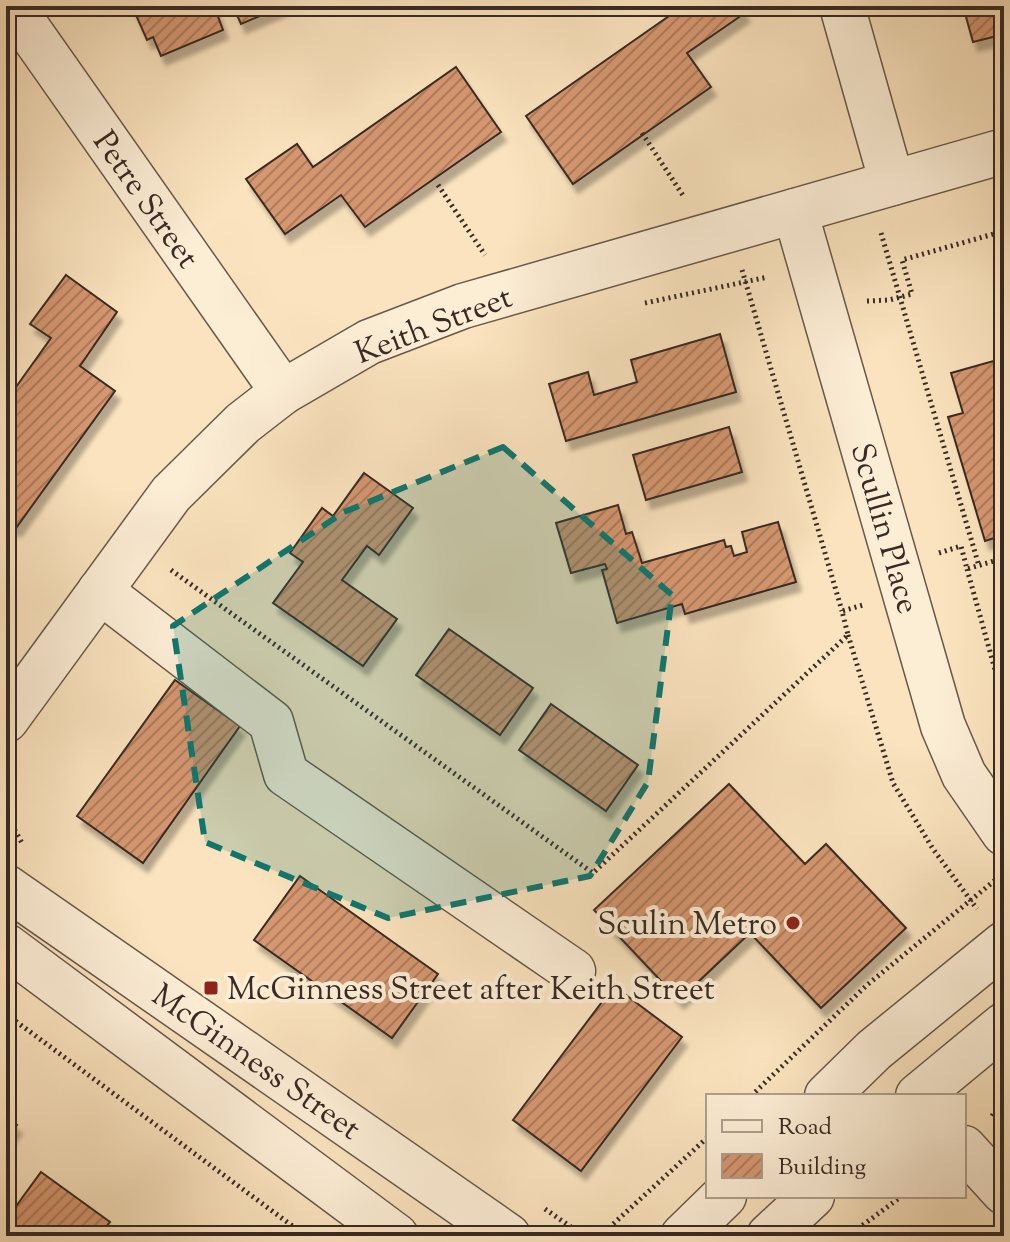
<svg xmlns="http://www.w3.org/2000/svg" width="1010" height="1242" font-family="'Sorts Mill Goudy',serif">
<defs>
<pattern id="building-hatch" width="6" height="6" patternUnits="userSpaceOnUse" patternTransform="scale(2)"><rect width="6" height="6" fill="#d59770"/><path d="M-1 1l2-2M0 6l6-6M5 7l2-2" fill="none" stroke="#ae7b5c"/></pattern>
<filter id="shadow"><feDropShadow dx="5" dy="9" stdDeviation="2" flood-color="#0004"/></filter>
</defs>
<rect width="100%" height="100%" fill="#fae3be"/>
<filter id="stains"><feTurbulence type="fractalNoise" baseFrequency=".0025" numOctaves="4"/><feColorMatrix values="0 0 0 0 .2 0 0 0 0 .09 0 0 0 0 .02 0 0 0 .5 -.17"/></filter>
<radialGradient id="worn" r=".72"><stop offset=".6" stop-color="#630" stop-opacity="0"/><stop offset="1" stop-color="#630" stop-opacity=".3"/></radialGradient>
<g fill="url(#building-hatch)" stroke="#382a24" stroke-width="2" filter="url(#shadow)">
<polygon points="132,6 214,6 223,30 161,56 153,37 147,40"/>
<polygon points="233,6 283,6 241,24"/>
<polygon points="662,6 740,6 745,13 687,53 711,87 573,184 526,116 669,16"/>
<polygon points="963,6 1004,6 1004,55 997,36 973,42"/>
<polygon points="456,67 501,132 365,227 341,195 285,234 246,179 297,144 313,167"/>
<polygon points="66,275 117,312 80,366 115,391 16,528 6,521 6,401 51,338 30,324"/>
<polygon points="720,334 736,392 566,441 549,384 588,372 594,395 637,382 631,360"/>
<polygon points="1004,358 1004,535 985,541 948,417 963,413 951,373"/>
<polygon points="729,427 742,472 646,500 633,455"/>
<polygon points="364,473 413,508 379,555 367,546 342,580 397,619 363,666 273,603 303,562 290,553 322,508 333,516"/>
<polygon points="618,505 626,534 632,532 642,563 724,540 726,547 731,546 734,556 747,552 742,532 778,522 796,582 685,614 682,604 617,623 602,570 607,569 605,564 571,573 556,523"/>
<polygon points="449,629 533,688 500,735 416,675"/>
<polygon points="175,680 240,726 143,863 77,816"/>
<polygon points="551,704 638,765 606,811 519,750"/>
<polygon points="729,784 805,864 826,844 906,928 821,1008 750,933 679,1000 594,910"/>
<polygon points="300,876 438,974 392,1038 254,940"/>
<polygon points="614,986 682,1037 581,1171 513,1120"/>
<polygon points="6,1117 17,1125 6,1139"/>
<polygon points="41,1172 110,1222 99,1236 20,1236 6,1226 6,1220"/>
</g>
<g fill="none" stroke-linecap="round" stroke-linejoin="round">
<g stroke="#68584a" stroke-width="47">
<g id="minor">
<polyline points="12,6 283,392"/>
<polyline points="842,6 892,183"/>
<polyline points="795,211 943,726 964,775 1004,833"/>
<polyline points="100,591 271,722 286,774 573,971"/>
<polyline points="6,720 171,494 243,423 283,392 369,342 463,306 1004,151"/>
<polyline points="6,887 508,1236"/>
<polyline points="6,946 396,1236"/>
<polyline points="827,1096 874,1050 1004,944"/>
<polyline points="918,1096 1004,1025"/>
<polyline points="964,1148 1004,1192"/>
<polyline points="683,1236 724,1196"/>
<polyline points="769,1236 812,1196"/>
</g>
</g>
<g stroke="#382a24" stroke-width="5" stroke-dasharray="2 4" stroke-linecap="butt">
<polyline points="642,133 684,197"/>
<polyline points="438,185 485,255"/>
<polyline points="881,233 979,566"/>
<polyline points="742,270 842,611"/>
<polyline points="867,301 889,300 912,294 902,260 1004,231"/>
<polyline points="645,303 768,277"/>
<polyline points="939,553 961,546 967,569 1004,558"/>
<polyline points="967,569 1004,702"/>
<polyline points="171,570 593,873 848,635 842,611 863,605"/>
<polyline points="848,635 893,783 933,849 977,909"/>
<polyline points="6,814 23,845"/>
<polyline points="6,1014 306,1236"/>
<polyline points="751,1096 867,985 999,877"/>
<polyline points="992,1116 1004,1096"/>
<polyline points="545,1209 584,1236"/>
<polyline points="600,1236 708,1137"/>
<polyline points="848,1236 902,1196"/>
</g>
<use href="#minor" stroke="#fcedd5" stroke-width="44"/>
</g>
<path fill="#0f766e" fill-opacity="0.2" stroke="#0f766e" stroke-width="6" stroke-dasharray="16 10" stroke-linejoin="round" d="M503 447 672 595 648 782 590 876 388 918 205 842 173 626 344 512Z"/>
<g fill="#8f2418" stroke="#fcedd5" stroke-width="3">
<circle cx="793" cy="923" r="8"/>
<rect x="203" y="980" width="16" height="16" rx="4"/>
</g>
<g text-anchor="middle" stroke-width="8" stroke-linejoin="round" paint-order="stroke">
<g font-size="32" fill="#382a24" stroke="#fcedd5">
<text transform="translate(147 199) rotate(55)" y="11">Petre Street</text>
<text transform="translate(433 324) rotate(-21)" y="11">Keith Street</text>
<text transform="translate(886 528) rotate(74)" y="11">Scullin Place</text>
<text transform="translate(257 1061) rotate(35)" y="11">McGinness Street</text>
</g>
<g font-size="32" fill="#382a24" stroke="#fcedd5" text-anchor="end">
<text x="777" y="934">Sculin Metro</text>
<text x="227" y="999" text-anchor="start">McGinness Street after Keith Street</text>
</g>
</g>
<rect width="1010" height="1242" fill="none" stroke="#fae3be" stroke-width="32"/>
<rect x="8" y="8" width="994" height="1226" fill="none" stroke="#382a24" stroke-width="4"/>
<rect x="16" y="16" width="978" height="1210" fill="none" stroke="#382a24" stroke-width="2"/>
<rect x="706" y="1094" width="260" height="104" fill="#fcedd5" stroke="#ae9f8e" stroke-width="2"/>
<rect x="722" y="1120" width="40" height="12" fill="#fcedd5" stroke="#ae9f8e" stroke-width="2"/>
<text x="778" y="1134" font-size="24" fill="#382a24">Road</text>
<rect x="722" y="1154" width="40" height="24" fill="url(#building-hatch)" stroke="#ae9f8e" stroke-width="2"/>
<text x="778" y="1174" font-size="24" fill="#382a24">Building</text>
<rect width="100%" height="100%" filter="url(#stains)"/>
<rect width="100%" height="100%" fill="url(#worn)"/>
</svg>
